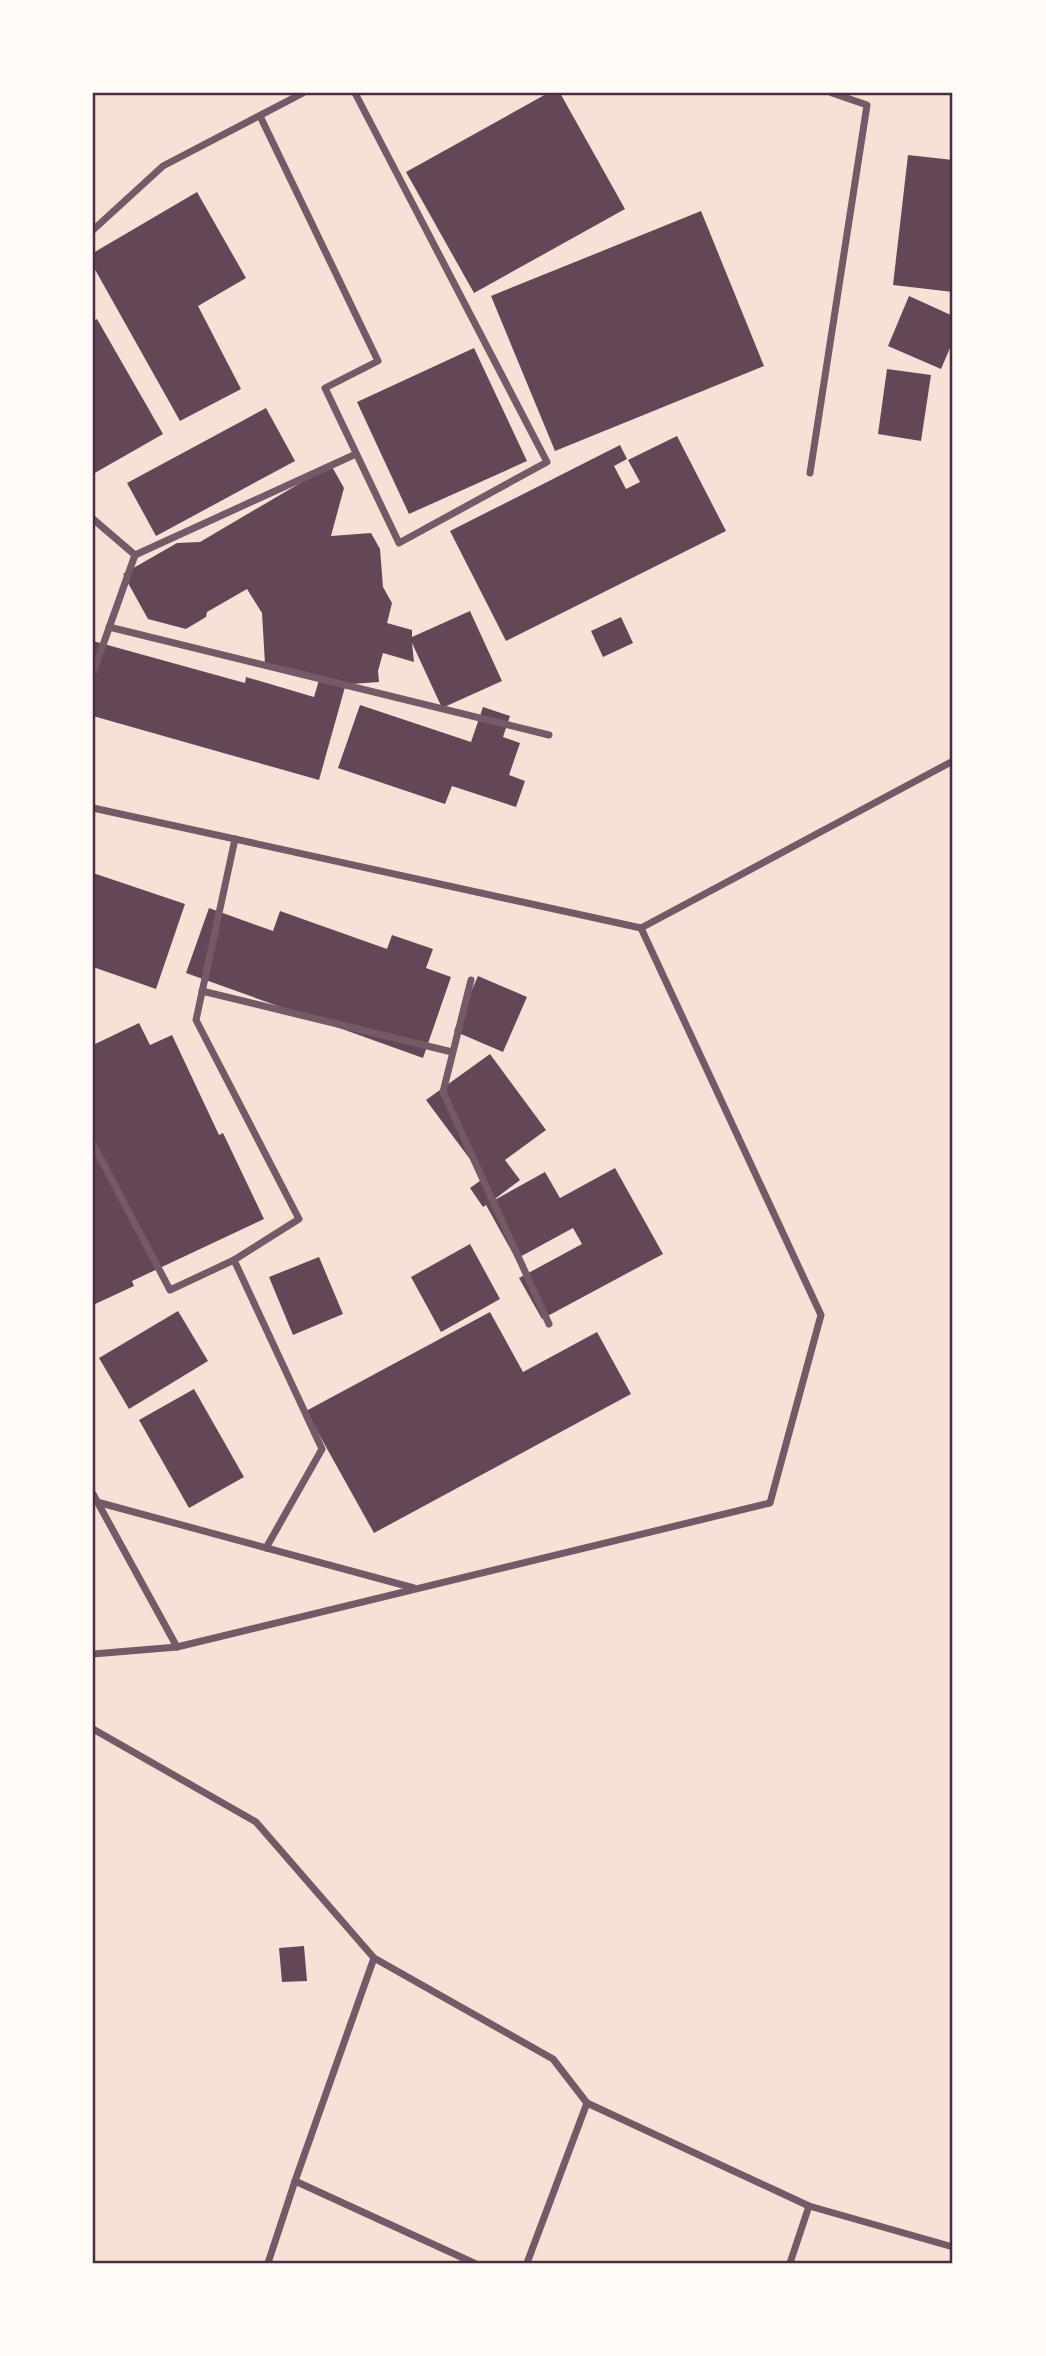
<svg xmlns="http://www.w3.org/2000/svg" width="1046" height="2356" font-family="Overpass,sans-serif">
<rect width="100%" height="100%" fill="#f7e1d7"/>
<g fill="#644757">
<polygon points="548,93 560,93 625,209 474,293 406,172"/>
<polygon points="908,155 953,160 953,292 893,285"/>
<polygon points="197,192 246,278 198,306 241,389 180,421 93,266 93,253"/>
<polygon points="701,211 764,366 555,451 491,296"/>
<polygon points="909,296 953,316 953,341 941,369 888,346"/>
<polygon points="97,319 163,434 93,474 93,321"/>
<polygon points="474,348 527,461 409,514 357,402"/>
<polygon points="887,369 931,375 921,441 878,434"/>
<polygon points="266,408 295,461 156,536 127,483"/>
<polygon points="677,436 726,531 506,641 450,531 620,445 627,459 614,466 626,489 640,482 628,460"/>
<polygon points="331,465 344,488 331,536 371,533 380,549 383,587 392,603 387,623 412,630 412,637 470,611 502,681 442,708 412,643 414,662 383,653 378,671 379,682 338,685 345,687 319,780 93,716 93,641 245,683 246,677 314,697 319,680 265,664 262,613 247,589 207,612 206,617 186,629 148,619 123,574 177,543 200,542"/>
<polygon points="621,617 633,643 603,657 591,631"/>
<polygon points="360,705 471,742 483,707 510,716 503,737 520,743 509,775 525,781 516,807 452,786 445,804 338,768"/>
<polygon points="93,873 185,904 156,989 93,967"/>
<polygon points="209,908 273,931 280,911 387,949 392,935 433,949 426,968 451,977 423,1058 186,973"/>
<polygon points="478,976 527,997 503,1052 454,1031"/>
<polygon points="139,1023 150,1045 172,1035 219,1135 223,1133 264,1219 132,1281 134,1286 93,1305 93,1045"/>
<polygon points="490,1054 546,1130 505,1160 520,1180 491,1202 545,1172 560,1198 615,1168 663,1254 542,1319 519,1278 582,1244 573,1228 516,1259 486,1205 483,1207 470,1188 484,1178 426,1100"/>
<polygon points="470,1244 500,1299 441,1332 411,1277"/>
<polygon points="319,1257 343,1314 293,1335 269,1277"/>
<polygon points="178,1311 208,1361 129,1409 99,1358"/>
<polygon points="490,1312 523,1372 597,1332 631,1394 374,1533 306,1411"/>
<polygon points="194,1389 244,1477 189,1508 139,1420"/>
<polygon points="304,1946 307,1981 282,1982 279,1948"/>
</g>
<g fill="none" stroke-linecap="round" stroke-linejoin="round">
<g stroke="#755966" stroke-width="7">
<polyline points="260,116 378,361 325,388 399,543 547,462 355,93"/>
<polyline points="93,230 163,166 303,93"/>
<polyline points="810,473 867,105 832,93"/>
<polyline points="93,519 135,555"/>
<polyline points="109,627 549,735"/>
<polyline points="93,673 135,555 356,454"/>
<polyline points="93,808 641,928 953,761"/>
<polyline points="235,839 196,1020 299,1219 234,1260 322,1449 266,1548"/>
<polyline points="471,980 443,1092 549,1324"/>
<polyline points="202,991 452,1052"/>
<polyline points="93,1144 170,1290 234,1260"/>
<polyline points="93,1494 177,1647"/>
<polyline points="97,1502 414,1588"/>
<polyline points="93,1654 177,1647 770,1503 821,1315 641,928"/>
<polyline points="93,1729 256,1822 374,1958 553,2059 587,2103 809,2206 953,2247"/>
<polyline points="295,2181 474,2263"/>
<polyline points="268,2263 295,2181 374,1958"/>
<polyline points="527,2263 587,2103"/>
<polyline points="790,2263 809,2206"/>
</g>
</g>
<rect width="1046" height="2356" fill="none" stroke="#fffaf5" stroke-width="189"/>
<rect x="94" y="94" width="857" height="2168" fill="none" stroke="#4a2c40" stroke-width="2.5"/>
</svg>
